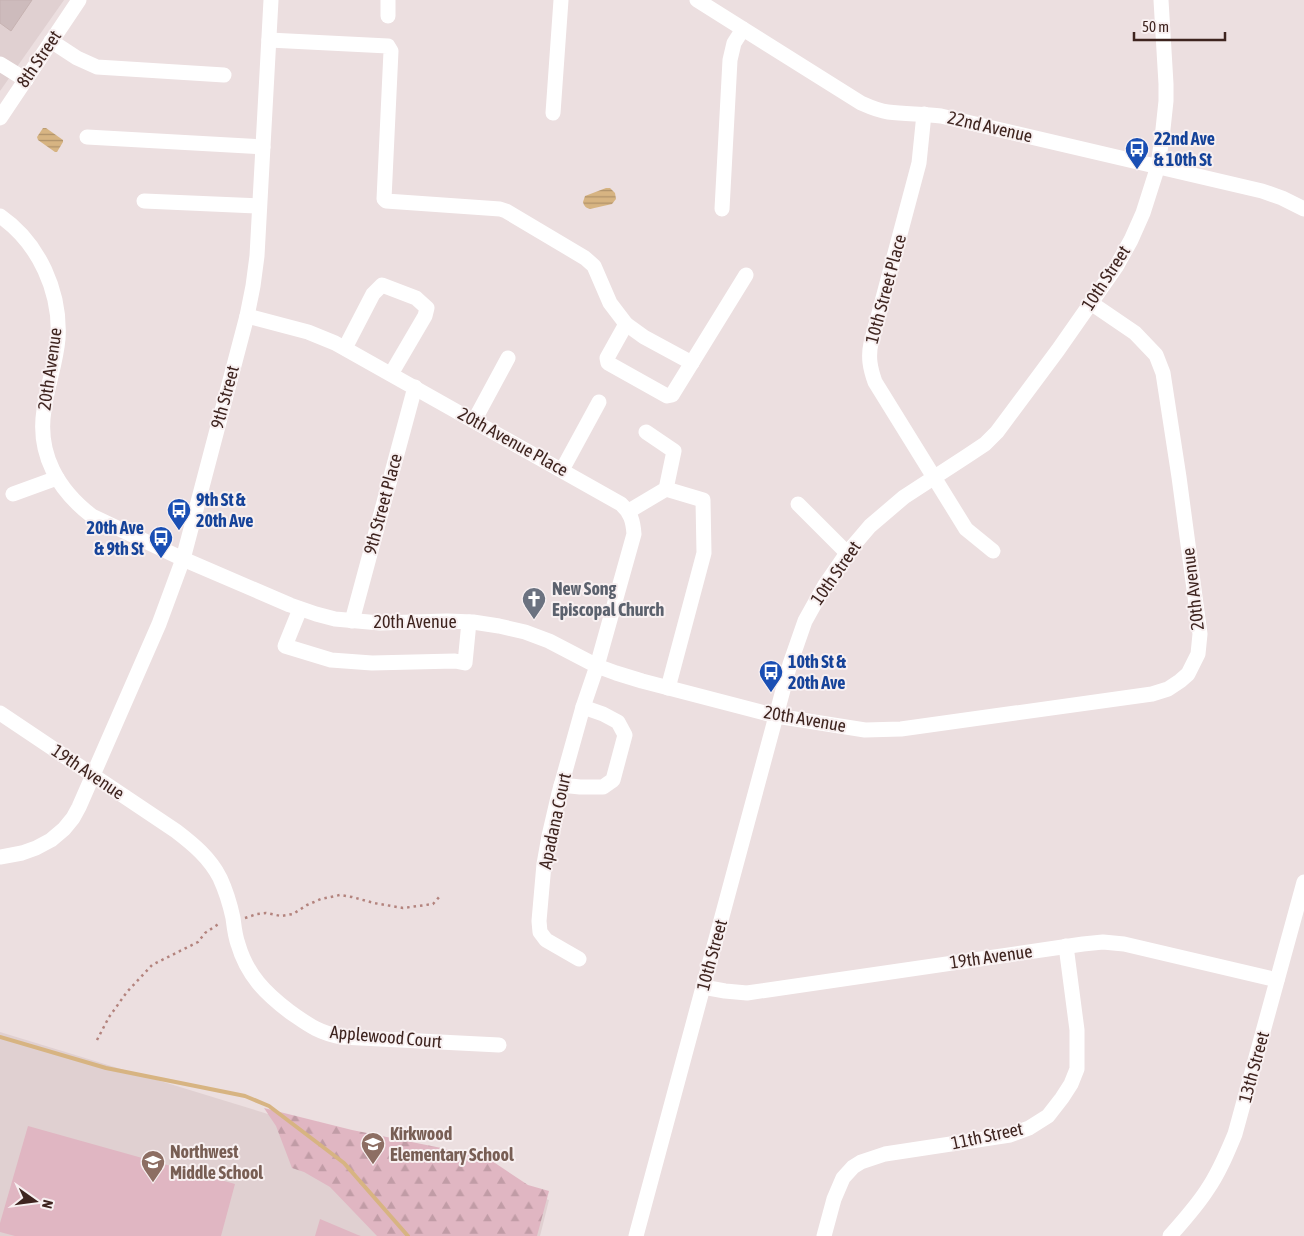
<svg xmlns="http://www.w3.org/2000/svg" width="1304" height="1236" font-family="'Asap Condensed',sans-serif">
<defs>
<pattern id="forest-firs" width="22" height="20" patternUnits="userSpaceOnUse" patternTransform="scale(1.25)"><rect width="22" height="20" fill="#e0b6c2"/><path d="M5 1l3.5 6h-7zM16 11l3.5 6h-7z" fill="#c19ca6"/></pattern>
<pattern id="water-rules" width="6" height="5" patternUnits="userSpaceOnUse" patternTransform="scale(1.25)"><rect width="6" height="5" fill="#d7b482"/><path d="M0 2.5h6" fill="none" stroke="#b0926a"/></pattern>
</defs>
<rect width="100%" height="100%" fill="#ecdfe0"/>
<g fill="#e0d0d1">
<polygon points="0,0 64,0 0,91"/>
<polygon points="0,1032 549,1200 540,1236 0,1236"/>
</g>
<polygon fill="url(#forest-firs)" points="264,1108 352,1130 486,1157 528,1185 549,1191 537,1236 377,1236 330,1187 304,1172 292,1168 276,1126"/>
<g fill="#e0b6c2">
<polygon points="28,1126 235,1184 221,1236 15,1236 0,1232 0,1223"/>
<polygon points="320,1219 358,1235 361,1236 315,1236"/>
</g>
<g fill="url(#water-rules)">
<polygon points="43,128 46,128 63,140 63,142 57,152 55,152 38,140 37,137"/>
<path d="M606 188H610L615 193 616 199 612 204 590 209C586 208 584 206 583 202L585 196Z"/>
</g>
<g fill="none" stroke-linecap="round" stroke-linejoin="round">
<polyline stroke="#d7b482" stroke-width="4" points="0,1037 106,1068 245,1096 269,1106 344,1163 408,1236"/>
</g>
<polygon fill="#cdbbbc" stroke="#c6b2b1" points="0,0 32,0 11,31 0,23"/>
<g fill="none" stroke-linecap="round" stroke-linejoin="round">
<g stroke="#b3837d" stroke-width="2.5" stroke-dasharray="2.5 4" stroke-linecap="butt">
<polyline points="245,918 257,914 266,913 281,916 293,914 307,905 321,899 340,895 352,897 374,903 403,908 433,904 440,896"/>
<polyline points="97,1040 109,1017 127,992 152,965 198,942 205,933 220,923"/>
</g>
<g stroke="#fff" stroke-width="15">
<path d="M697 0 861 103C870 107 879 111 888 112 906 114 924 114 941 116L1262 191 1282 198 1304 209"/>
<polyline points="388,16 388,0"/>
<polyline points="269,40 388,46 391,51 384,199 386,201 500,209 506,211 585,258 594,266 610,303 626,324 607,358 608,363 667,396 672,395 746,275"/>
<polyline points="51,41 77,58 97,67 224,75"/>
<polyline points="0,64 26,80"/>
<polyline points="553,113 561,0"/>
<path d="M924 114 919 163 871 343C868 357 870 368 875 382L966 529 993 551"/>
<polyline points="0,118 79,0"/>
<polyline points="87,137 263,147"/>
<polyline points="144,201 259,206"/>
<polyline points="722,209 730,60 734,43 743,29"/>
<path d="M0 216C39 243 61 292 58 339 56 363 47 386 44 410 37 454 58 490 92 516L183 559 290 605 316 614 335 619 380 623 447 621 473 622 499 626 525 632 549 641 597 666 616 673 642 681 776 716 865 730 901 729 1152 694 1168 689 1180 681 1188 674 1198 654 1200 634 1179 477 1163 373 1156 355 1135 333 1091 303"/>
<path d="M247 316 308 332 335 343 621 504C631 513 633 521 634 534L597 666 583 707 559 793 549 836 544 864 539 921 540 932 546 940 579 959"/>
<polyline points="626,324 644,337 692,363"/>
<polyline points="345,348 373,294 382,285 416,298 427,308 425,316 391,374"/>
<polyline points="474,421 508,358"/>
<polyline points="562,470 599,402"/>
<polyline points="666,489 703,500 704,553 668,688"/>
<polyline points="13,494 57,478"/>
<polyline points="798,504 847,553"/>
<polyline points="629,511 666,489 674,451 646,432"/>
<polyline points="300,609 285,646 331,660 372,663 455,661 465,663 469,622"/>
<polyline points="352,621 415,387"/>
<path d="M0 713 176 831C193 844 210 858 220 878 226 891 230 904 233 918 234 926 235 936 238 944 247 975 265 993 290 1012 309 1025 317 1032 341 1037L499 1045"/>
<polyline points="561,785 580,787 603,787 613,780 625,735 618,722 603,714 583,707"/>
<polyline points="0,857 22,853 36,848 51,840 64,829 73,818 79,807 159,624 183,559 247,316 253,286 257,256 271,0"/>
<polyline points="703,987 725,991 747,993 1083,944 1103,942 1124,944 1277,980"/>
<polyline points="636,1236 790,664 805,621 825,585 847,553 870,526 904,497 967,456 985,444 997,432 1058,350 1116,267 1131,240 1143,213 1158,166 1163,129 1166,101 1166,84 1161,0"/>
<polyline points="824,1236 834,1199 843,1178 853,1167 861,1162 885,1154 1010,1135 1029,1128 1048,1116 1062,1098 1071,1084 1077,1069 1077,1030 1066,946"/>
<path d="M1170 1236C1183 1221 1196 1207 1207 1190 1219 1173 1227 1153 1235 1134L1304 882"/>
</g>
</g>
<defs>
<g id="bus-pin" transform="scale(1.25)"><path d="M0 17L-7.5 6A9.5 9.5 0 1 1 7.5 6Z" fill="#1a4fb4" stroke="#f8f0f1"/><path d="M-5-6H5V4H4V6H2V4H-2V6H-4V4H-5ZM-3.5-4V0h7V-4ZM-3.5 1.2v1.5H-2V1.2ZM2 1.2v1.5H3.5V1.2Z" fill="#fff"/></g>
<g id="church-pin" transform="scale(1.25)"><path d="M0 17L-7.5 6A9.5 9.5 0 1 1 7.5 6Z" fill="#6b7280" stroke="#f8f0f1"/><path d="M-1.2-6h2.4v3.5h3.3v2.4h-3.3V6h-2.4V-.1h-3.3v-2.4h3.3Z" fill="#fff"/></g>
<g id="school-pin" transform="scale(1.25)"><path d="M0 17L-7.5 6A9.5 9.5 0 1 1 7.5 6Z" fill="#8d6e63" stroke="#f8f0f1"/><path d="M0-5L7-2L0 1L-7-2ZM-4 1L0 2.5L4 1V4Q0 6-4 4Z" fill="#fff"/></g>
</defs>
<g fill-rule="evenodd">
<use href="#bus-pin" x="1137" y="149"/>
<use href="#bus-pin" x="179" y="510"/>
<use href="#bus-pin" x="161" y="538"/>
<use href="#church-pin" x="534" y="599"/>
<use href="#bus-pin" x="771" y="672"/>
<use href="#school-pin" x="373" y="1144"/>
<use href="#school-pin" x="153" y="1162"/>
</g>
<g text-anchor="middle" stroke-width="4" stroke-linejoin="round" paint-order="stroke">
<g font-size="18" fill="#3e241f" stroke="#f8f0f1">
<text transform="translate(39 59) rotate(-56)" y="6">8th Street</text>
<text transform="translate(990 127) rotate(13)" y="6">22nd Avenue</text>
<text transform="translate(1106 278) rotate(-57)" y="6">10th Street</text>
<text transform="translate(886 289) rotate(-75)" y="6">10th Street Place</text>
<text transform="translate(50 369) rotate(-82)" y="6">20th Avenue</text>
<text transform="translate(225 397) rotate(-75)" y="6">9th Street</text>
<text transform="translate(513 442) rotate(29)" y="6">20th Avenue Place</text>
<text transform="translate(383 504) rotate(-75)" y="6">9th Street Place</text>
<text transform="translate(836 573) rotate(-55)" y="6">10th Street</text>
<text transform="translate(1193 589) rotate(-97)" y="6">20th Avenue</text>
<text x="415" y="628">20th Avenue</text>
<text transform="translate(805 719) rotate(10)" y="6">20th Avenue</text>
<text transform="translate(88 772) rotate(34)" y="6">19th Avenue</text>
<text transform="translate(555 821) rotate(-78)" y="6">Apadana Court</text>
<text transform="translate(712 955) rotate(-75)" y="6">10th Street</text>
<text transform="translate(991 957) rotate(-8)" y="6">19th Avenue</text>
<text transform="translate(386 1037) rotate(5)" y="6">Applewood Court</text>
<text transform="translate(1254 1067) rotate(-75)" y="6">13th Street</text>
<text transform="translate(987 1136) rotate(-12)" y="6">11th Street</text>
</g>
<g font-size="18" font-weight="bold" fill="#164399" stroke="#f8f0f1" text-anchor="start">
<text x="1154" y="145">22nd Ave<tspan x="1154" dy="21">&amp; 10th St</tspan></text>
<text x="196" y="506">9th St &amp;<tspan x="196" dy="21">20th Ave</tspan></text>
<text x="144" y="534" text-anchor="end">20th Ave<tspan x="144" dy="21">&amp; 9th St</tspan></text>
<text x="788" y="668">10th St &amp;<tspan x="788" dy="21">20th Ave</tspan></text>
</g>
<g font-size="18" font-weight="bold" fill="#5b616d" stroke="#f8f0f1" text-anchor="start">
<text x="552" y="595">New Song<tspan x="552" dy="21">Episcopal Church</tspan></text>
</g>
<g font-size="18" font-weight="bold" fill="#785e54" stroke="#f8f0f1" text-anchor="start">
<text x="390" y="1140">Kirkwood<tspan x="390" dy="21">Elementary School</tspan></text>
<text x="170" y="1158">Northwest<tspan x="170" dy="21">Middle School</tspan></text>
</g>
</g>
<g transform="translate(35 1201) rotate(104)" stroke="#f8f0f1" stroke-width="4" paint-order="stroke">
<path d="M0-4L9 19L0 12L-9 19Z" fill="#3e241f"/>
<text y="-8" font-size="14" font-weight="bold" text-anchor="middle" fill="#3e241f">N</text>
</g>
<path d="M1134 32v8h91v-8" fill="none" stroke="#3e241f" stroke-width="2.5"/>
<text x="1142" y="32" font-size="15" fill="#3e241f" stroke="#f8f0f1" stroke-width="4" paint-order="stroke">50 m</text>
</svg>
